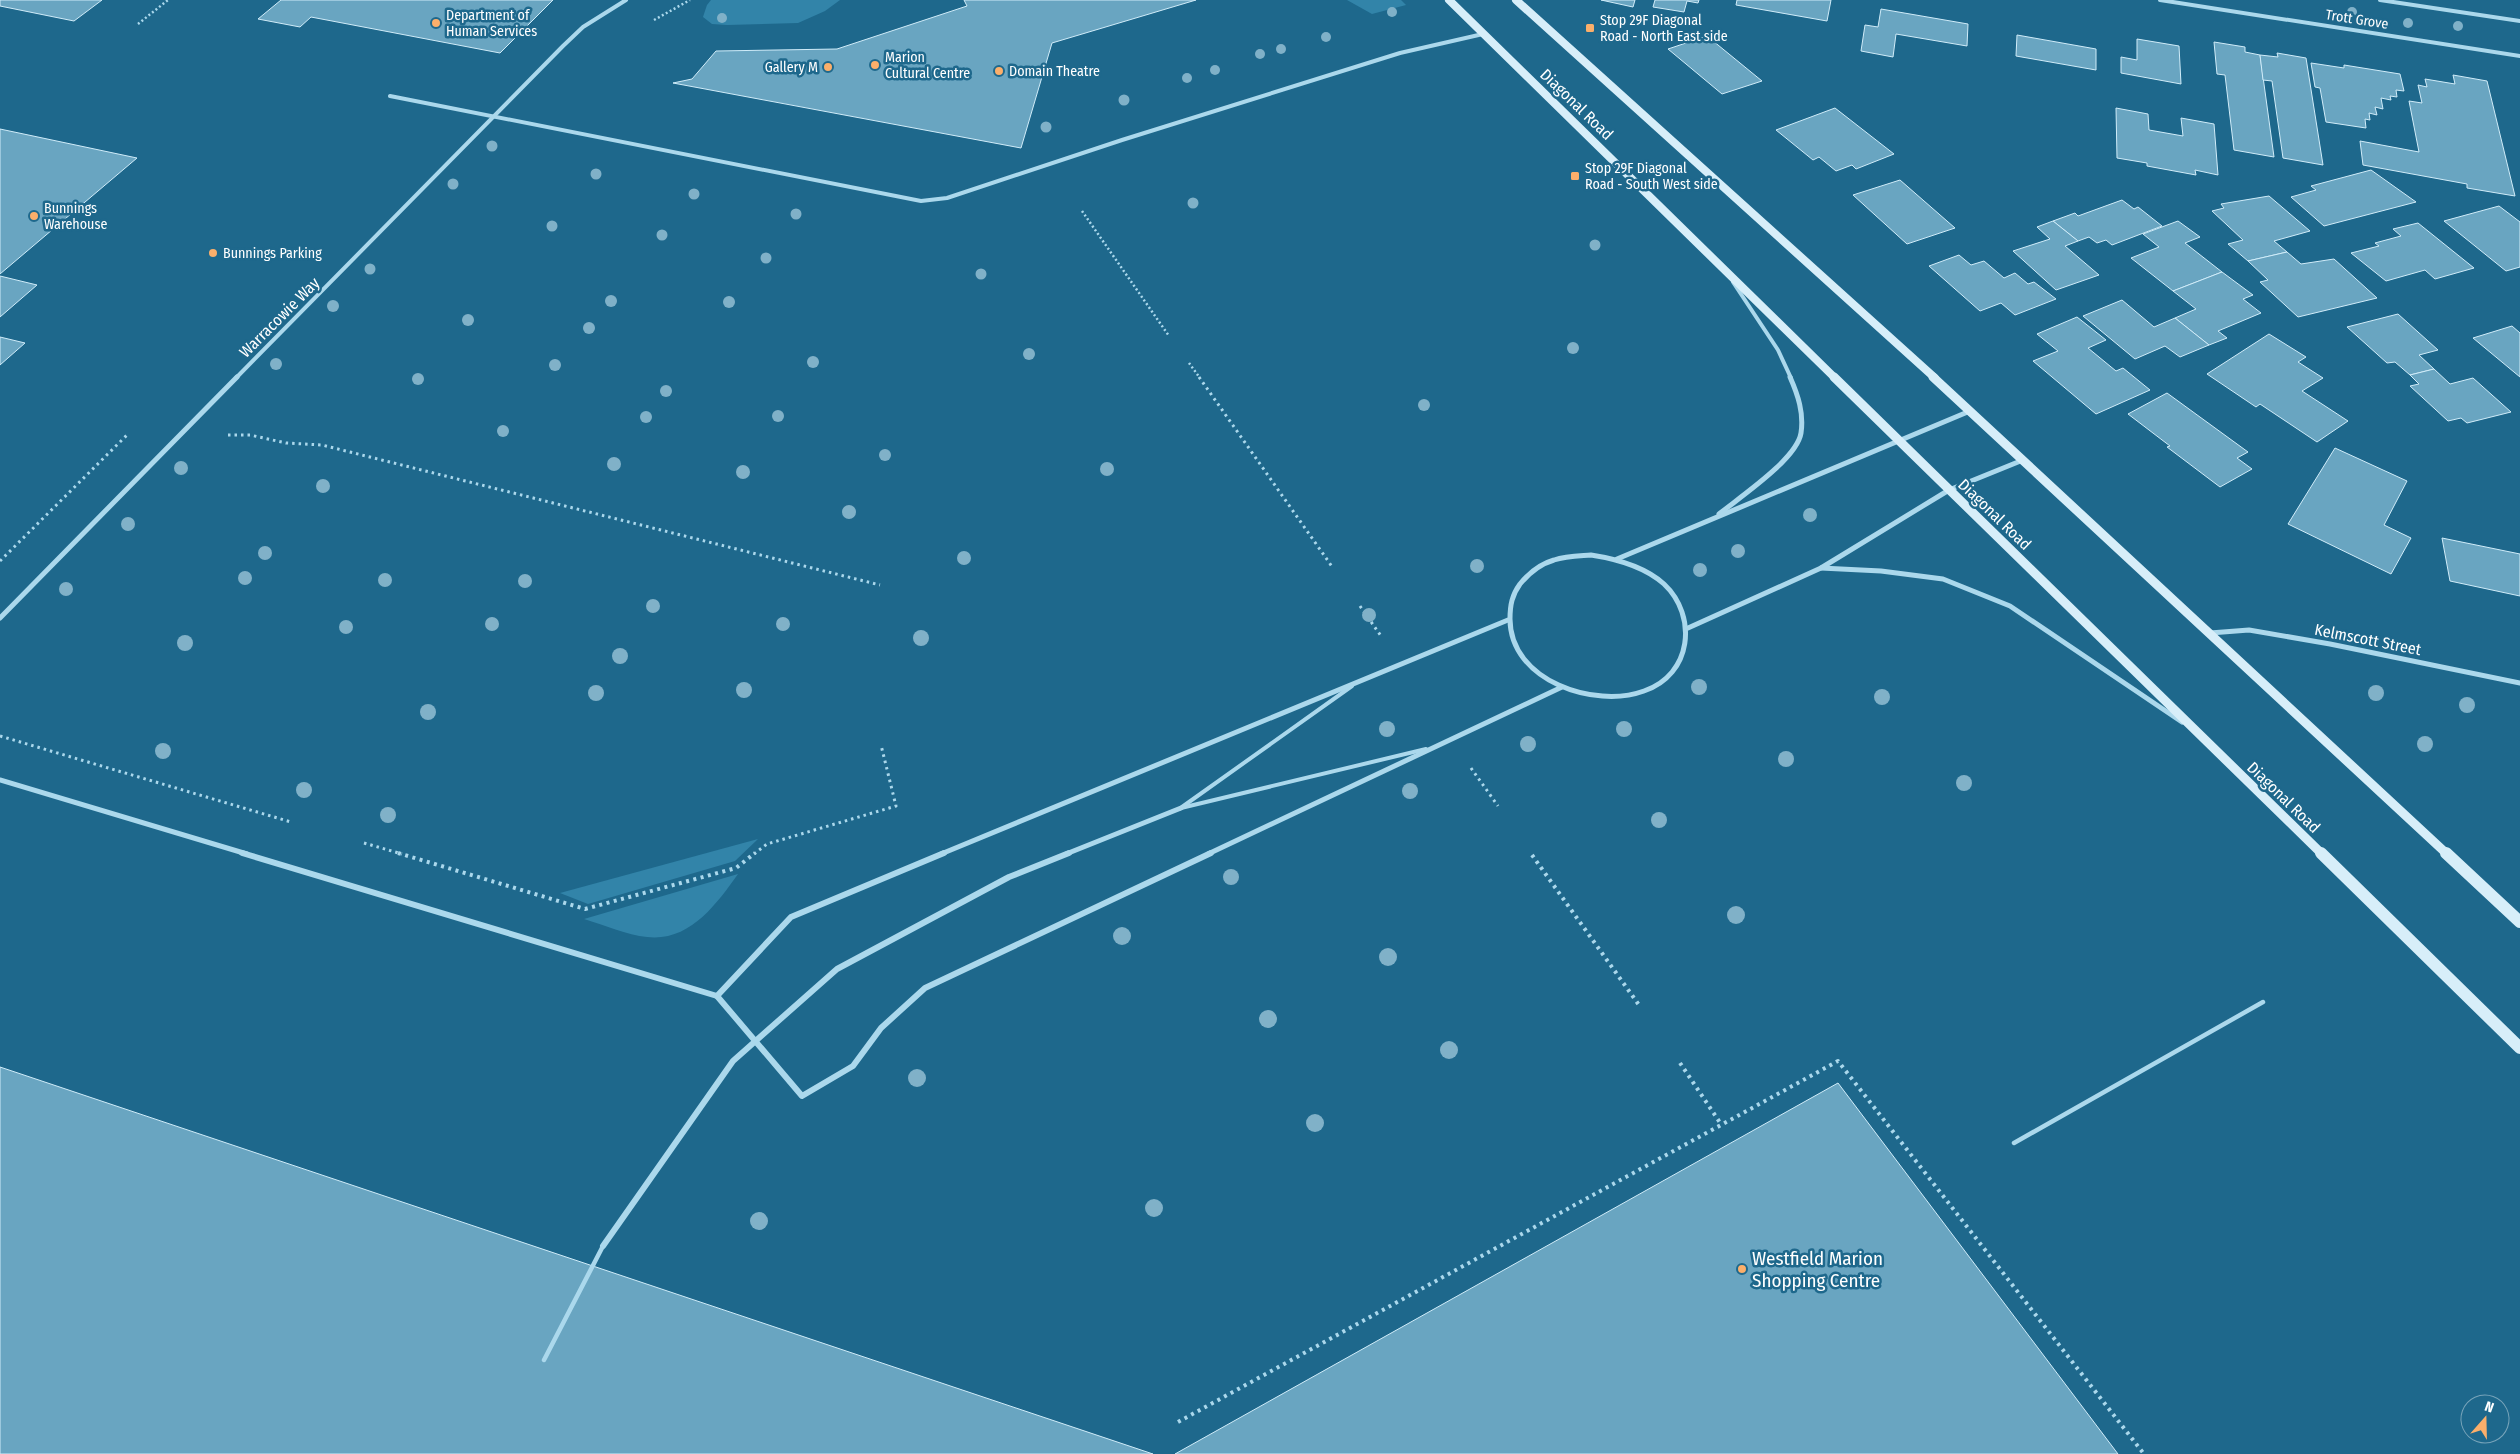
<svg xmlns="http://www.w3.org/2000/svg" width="2520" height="1454" font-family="'Fira Sans Condensed',sans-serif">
<rect width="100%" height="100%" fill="#1e688c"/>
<g fill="#3284a9">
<polygon points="711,0 840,0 825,11 798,23 727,25 712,24 703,17 707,5"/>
<polygon points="1347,0 1401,0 1406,5 1372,14"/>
<polygon points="758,839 735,861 588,904 560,893"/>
<path d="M738 874C716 905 689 942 647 937 627 935 604 925 584 919Z"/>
</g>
<g fill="#69a5c1" stroke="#d0ecf9">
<polygon points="0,0 102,0 74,21 0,6"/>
<polygon points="281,0 553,0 500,53 311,17 300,27 258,19"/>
<polygon points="964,0 1196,0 1052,43 1021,148 673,83 692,79 716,51 837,49 967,6"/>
<polygon points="1601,0 1635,0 1633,7"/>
<polygon points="1655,0 1699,0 1698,3 1687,1 1684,12 1653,7"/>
<polygon points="1737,0 1831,0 1827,21 1736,5"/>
<polygon points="1881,9 1968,24 1967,46 1896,34 1893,57 1861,51 1865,25 1878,27"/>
<polygon points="2017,35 2096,49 2096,70 2016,56"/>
<polygon points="1707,36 1762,81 1722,94 1668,49"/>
<polygon points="2137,39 2179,46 2181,84 2121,73 2121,57 2137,60"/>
<polygon points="2214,42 2245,47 2245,52 2260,55 2274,157 2234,150 2225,75 2217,74"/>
<polygon points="2277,53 2306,58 2323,165 2283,158 2272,81 2263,80 2260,55 2278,57"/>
<polygon points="2311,63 2344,68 2344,65 2400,74 2404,91 2396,90 2397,97 2390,96 2391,100 2381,98 2383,109 2375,107 2377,115 2369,113 2370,120 2365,119 2366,128 2326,122 2320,88 2315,87"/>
<polygon points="2453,75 2487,81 2515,196 2467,188 2467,184 2363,165 2360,141 2419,152 2409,101 2422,103 2418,85 2427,87 2425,79 2455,84"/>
<polygon points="1835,108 1894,154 1856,169 1852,165 1836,171 1819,157 1813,160 1776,130"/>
<polygon points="2116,108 2148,114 2149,130 2183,136 2181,118 2214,124 2218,175 2195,170 2196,175 2147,166 2147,163 2117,158"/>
<polygon points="0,129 137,158 0,274"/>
<polygon points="2371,170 2416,202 2324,226 2291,197 2316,190 2311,186"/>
<polygon points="1900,180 1955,228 1907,244 1853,195"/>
<polygon points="2269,196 2310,231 2274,241 2287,252 2248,261 2228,244 2243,240 2212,211 2224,208 2221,204"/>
<polygon points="2122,200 2134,209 2138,207 2162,226 2112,245 2106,240 2097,243 2089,237 2078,241 2053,221 2075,213 2078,216"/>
<polygon points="2499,206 2520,222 2520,267 2506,271 2444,221"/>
<polygon points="2053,221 2078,241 2065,246 2099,275 2056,290 2013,251 2050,239 2037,227"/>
<polygon points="2178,221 2200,237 2185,243 2222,272 2173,291 2131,258 2159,247 2143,234"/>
<polygon points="2418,223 2474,268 2435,279 2425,270 2386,281 2351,253 2379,246 2375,243 2401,236 2393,229"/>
<polygon points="2287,252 2301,264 2334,259 2377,298 2298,317 2260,282 2268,280 2248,261"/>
<polygon points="1959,255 1971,265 1984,261 2004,278 2015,273 2028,284 2034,282 2056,299 2015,315 2001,303 1980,311 1929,266"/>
<polygon points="2222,272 2253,295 2243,299 2261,313 2218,331 2227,338 2209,345 2175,318 2196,309 2173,291"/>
<polygon points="0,276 37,285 0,317"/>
<polygon points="2122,300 2154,327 2175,318 2209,345 2180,357 2165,346 2135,359 2083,316"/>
<polygon points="2398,314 2438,350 2419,355 2434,369 2410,375 2395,362 2387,363 2347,327"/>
<polygon points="2077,317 2106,340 2088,348 2116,371 2123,368 2150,390 2096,414 2033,361 2058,351 2037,334"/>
<polygon points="2512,326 2520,333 2520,377 2473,338"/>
<polygon points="2269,334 2306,357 2298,362 2323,378 2302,391 2348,421 2317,442 2260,404 2256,407 2207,374"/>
<polygon points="0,337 25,343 0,365"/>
<polygon points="2434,369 2450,384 2473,378 2511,412 2467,423 2461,418 2448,421 2410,386 2419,384 2410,375"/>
<polygon points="2167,393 2248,452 2237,458 2252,469 2220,487 2167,447 2170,446 2128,414"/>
<polygon points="2335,448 2407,481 2384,525 2411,538 2391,574 2288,524"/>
<polygon points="2442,538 2520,554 2520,596 2450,581"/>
<polygon points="0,1067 1153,1454 0,1454"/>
<polygon points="1838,1083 2118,1454 1175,1454"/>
</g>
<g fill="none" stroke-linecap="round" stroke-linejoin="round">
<g stroke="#abd8ec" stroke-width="2.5" stroke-dasharray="2 2.5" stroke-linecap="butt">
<polyline points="654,20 690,0"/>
<polyline points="138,24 168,0"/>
<polyline points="1082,211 1169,336"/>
<polyline points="1189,363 1200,378"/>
</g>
<g stroke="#abd8ec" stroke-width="3" stroke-dasharray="2.5 4" stroke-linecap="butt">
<polyline points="1199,377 1333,568"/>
<polyline points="228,435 250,435 286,443 322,445 880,585"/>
<polyline points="0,561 129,433"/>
<polyline points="1360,606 1381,636"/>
<polyline points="0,736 291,822"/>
<polyline points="1471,768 1498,806"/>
<polyline points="364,843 402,854"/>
<polyline points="754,854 767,844 896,806 881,745"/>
</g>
<g stroke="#abd8ec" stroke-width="4" stroke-dasharray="3 4.5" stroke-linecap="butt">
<polyline points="398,853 585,909 736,868 755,853"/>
<polyline points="1532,855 1639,1005"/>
<polyline points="1680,1063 1721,1124"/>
<polyline points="1178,1422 1838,1061 2144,1454"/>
</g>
<g stroke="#abd8ec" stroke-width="4">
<polyline points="1182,807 1352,686"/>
<polyline points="1181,808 1426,749"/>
</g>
<g stroke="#abd8ec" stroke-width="4.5">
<polyline points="2014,1143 2263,1002"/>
<polyline points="544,1360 603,1246"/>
</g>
<g stroke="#abd8ec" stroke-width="4">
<polyline points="2160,0 2520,56"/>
<polyline points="2380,0 2520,21"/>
<polyline points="390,96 921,201 947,198 1122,140 1400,53 1483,34"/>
<polyline points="1733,282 1778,350 1791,378"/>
<polyline points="236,378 563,46 583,27 626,0"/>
</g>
<g stroke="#abd8ec" stroke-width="5">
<path d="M1719 514C1740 497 1797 459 1801 433 1804 413 1798 395 1790 377"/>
<path d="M1591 555C1617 559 1644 566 1664 584 1698 616 1692 675 1644 691 1595 709 1510 681 1510 619 1510 605 1512 595 1520 584 1529 573 1540 564 1554 560 1566 556 1578 556 1591 555Z"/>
<polyline points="1617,559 1970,411"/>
<polyline points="1821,568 1881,571 1943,579 2010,606 2182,722"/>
<polyline points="0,618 237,377"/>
<polyline points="1688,628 1821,568 1949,490 2023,460"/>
<polyline points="2210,633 2249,630 2330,644 2520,683"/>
<polyline points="0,780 247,854"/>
<polyline points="941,854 1508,620"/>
<polyline points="1208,854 1562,687"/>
</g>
<g stroke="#abd8ec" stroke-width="6">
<polyline points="242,853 717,996 802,1096 853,1066 881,1028 925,988 1211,853"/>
<polyline points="717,996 791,917 944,853"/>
</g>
<g stroke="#d7eef9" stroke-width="8">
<polyline points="1449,0 1835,378"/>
<polyline points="1516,0 1935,378"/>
</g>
<g stroke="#d7eef9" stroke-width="9">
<polyline points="1834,377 2322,854"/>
<polyline points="1933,377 2447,854"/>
</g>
<g stroke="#d7eef9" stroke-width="12">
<polyline points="2321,853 2520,1048"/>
<polyline points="2446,853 2520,922"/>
</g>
<polyline stroke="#abd8ec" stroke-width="5" points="1066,854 1181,808"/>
<polyline stroke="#abd8ec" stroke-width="6" points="603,1246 733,1061 837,969 1009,877 1069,853"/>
</g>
<g fill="#80b1c8">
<circle cx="1392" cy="12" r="5"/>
<circle cx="2352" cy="12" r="5"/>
<circle cx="722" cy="18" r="5"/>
<circle cx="2408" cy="23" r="5"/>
<circle cx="2458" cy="26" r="5"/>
<circle cx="1326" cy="37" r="5"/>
<circle cx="1281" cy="49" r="5"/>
<circle cx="1260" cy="54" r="5"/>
<circle cx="1215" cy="70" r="5"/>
<circle cx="1187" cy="78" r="5"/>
<circle cx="1124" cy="100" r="5.5"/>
<circle cx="1046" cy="127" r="5.5"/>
<circle cx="492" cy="146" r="5.5"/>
<circle cx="596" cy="174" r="5.5"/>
<circle cx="453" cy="184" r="5.5"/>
<circle cx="694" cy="194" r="5.5"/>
<circle cx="1193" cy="203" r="5.5"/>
<circle cx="796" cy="214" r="5.5"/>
<circle cx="552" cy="226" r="5.5"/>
<circle cx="662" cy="235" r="5.5"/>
<circle cx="1595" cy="245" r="5.5"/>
<circle cx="766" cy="258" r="5.5"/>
<circle cx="370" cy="269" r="5.5"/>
<circle cx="981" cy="274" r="5.5"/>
<circle cx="611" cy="301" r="6"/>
<circle cx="729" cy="302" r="6"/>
<circle cx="333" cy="306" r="6"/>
<circle cx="468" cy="320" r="6"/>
<circle cx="589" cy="328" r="6"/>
<circle cx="1573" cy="348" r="6"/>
<circle cx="1029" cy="354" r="6"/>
<circle cx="813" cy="362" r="6"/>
<circle cx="276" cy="364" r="6"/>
<circle cx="555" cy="365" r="6"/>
<circle cx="418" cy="379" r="6"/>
<circle cx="666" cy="391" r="6"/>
<circle cx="1424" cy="405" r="6"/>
<circle cx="778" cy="416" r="6"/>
<circle cx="646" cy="417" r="6"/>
<circle cx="503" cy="431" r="6"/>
<circle cx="885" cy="455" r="6"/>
<circle cx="614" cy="464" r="7"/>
<circle cx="181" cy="468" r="7"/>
<circle cx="1107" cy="469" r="7"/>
<circle cx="743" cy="472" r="7"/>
<circle cx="323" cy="486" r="7"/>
<circle cx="849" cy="512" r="7"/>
<circle cx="1810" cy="515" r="7"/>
<circle cx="128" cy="524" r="7"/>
<circle cx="1738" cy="551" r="7"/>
<circle cx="265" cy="553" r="7"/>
<circle cx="964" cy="558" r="7"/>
<circle cx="1477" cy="566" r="7"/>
<circle cx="1700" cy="570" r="7"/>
<circle cx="245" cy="578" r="7"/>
<circle cx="385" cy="580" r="7"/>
<circle cx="525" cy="581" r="7"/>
<circle cx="66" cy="589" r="7"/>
<circle cx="653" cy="606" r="7"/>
<circle cx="1369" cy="615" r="7"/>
<circle cx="492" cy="624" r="7"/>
<circle cx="783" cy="624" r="7"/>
<circle cx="346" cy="627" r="7"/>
<circle cx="921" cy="638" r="8"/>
<circle cx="185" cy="643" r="8"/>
<circle cx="620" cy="656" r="8"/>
<circle cx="1699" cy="687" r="8"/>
<circle cx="744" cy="690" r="8"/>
<circle cx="596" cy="693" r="8"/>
<circle cx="2376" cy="693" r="8"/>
<circle cx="1882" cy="697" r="8"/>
<circle cx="2467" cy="705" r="8"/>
<circle cx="428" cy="712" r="8"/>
<circle cx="1387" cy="729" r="8"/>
<circle cx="1624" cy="729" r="8"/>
<circle cx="1528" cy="744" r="8"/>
<circle cx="2425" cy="744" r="8"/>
<circle cx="163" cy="751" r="8"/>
<circle cx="1786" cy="759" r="8"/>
<circle cx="1964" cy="783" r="8"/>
<circle cx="304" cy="790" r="8"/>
<circle cx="1410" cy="791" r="8"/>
<circle cx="388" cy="815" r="8"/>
<circle cx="1659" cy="820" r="8"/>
<circle cx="1231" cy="877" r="8"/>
<circle cx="1736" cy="915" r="9"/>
<circle cx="1122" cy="936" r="9"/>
<circle cx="1388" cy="957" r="9"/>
<circle cx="1268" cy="1019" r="9"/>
<circle cx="1449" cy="1050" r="9"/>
<circle cx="917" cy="1078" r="9"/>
<circle cx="1315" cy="1123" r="9"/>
<circle cx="1154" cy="1208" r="9"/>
<circle cx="759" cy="1221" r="9"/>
</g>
<g fill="#fbaf6b" stroke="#1e688c" stroke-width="2">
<circle cx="436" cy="23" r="5"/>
<rect x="1585" y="23" width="10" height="10" rx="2.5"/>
<circle cx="875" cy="65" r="5"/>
<circle cx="828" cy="67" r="5"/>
<circle cx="999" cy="71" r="5"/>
<rect x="1570" y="171" width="10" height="10" rx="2.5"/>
<circle cx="34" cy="216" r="5"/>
<circle cx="213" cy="253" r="5"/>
<circle cx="1742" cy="1269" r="5"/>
</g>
<g text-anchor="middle" stroke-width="5" stroke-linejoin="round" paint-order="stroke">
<g font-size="14" fill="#fff" stroke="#1e688c" text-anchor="start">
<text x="446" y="20">Department of<tspan x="446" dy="16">Human Services</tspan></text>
<text x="1600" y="25">Stop 29F Diagonal<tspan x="1600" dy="16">Road - North East side</tspan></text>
<text x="885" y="62">Marion<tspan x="885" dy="16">Cultural Centre</tspan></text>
<text x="818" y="72" text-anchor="end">Gallery M</text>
<text x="1009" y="76">Domain Theatre</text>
<text x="1585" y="173">Stop 29F Diagonal<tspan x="1585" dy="16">Road - South West side</tspan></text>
<text x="44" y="213">Bunnings<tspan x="44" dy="16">Warehouse</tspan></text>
<text x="223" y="258">Bunnings Parking</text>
</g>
<g font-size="14" fill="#fff" stroke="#1e688c">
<text transform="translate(2357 19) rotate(9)" y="5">Trott Grove</text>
</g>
<g font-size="16" fill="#fff" stroke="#1e688c">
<text transform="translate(1577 104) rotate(44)" y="6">Diagonal Road</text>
<text transform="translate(279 317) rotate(-45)" y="6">Warracowie Way</text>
<text transform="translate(1995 514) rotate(44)" y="6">Diagonal Road</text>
<text transform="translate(2368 639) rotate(11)" y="6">Kelmscott Street</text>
<text transform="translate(2284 797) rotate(44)" y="6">Diagonal Road</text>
</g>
<g font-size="19" fill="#fff" stroke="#1e688c" text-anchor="start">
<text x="1752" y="1265">Westfield Marion<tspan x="1752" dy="22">Shopping Centre</tspan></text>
</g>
</g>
<g transform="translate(2485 1419) rotate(20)"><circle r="24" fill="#1e688c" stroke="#78a4ba"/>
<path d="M0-4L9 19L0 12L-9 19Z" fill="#fbaf6b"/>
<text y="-8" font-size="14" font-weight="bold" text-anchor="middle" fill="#ffffff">N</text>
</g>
</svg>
